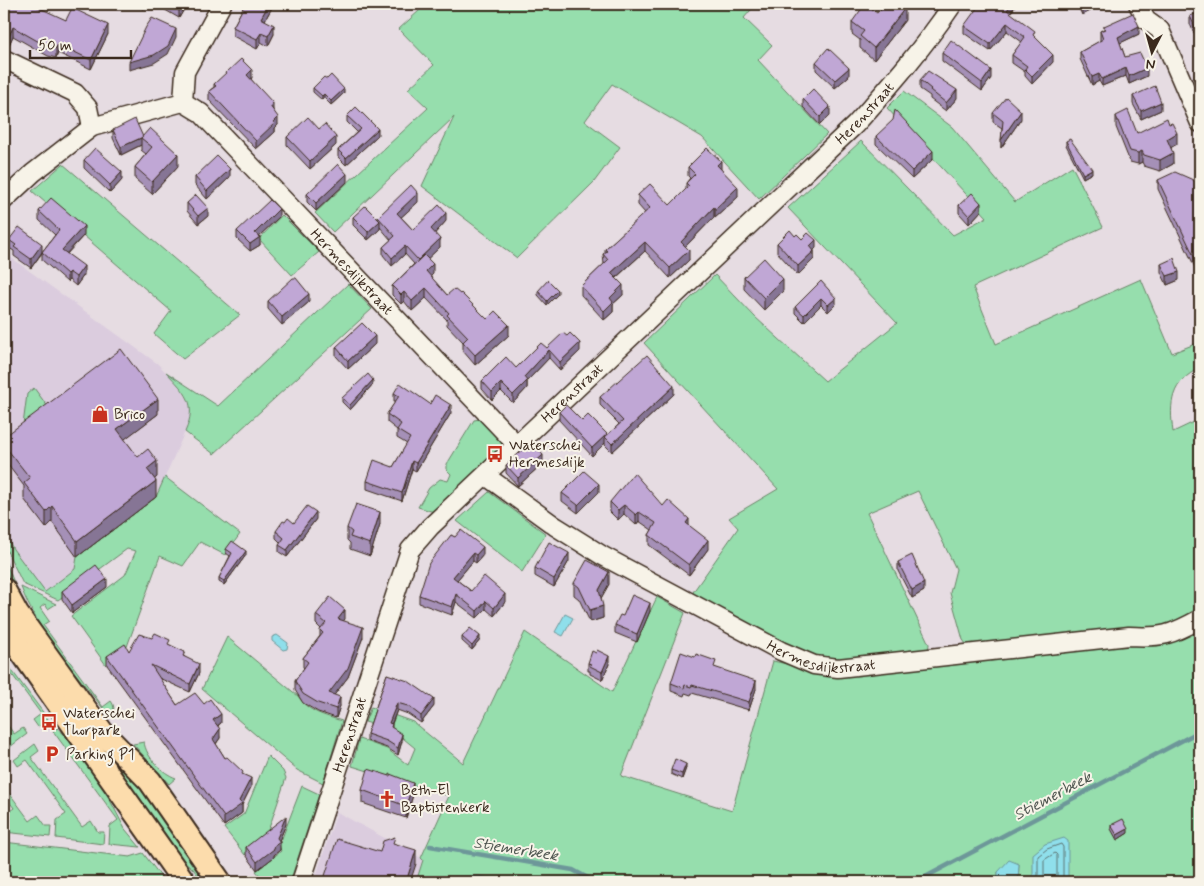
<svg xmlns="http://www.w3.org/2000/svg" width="1204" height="886" font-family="Mynerve,sans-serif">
<rect width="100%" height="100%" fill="#e6dce2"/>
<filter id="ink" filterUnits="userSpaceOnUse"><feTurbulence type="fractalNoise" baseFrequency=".02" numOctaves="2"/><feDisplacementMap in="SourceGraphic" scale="10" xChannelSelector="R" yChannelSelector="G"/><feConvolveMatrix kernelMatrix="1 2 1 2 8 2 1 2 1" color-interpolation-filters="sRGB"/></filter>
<g filter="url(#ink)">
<g fill="#dbccde">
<polygon points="10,257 158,364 181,388 191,405 191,418 156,497 77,557 75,569 44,593 13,549 4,532 4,263"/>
<polygon points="337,812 423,859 416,882 314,882"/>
</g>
<g fill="#96dead" stroke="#688466">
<polygon points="414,4 756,4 744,18 772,45 758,60 827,134 759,199 702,137 612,84 585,121 620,147 594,182 517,258 422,186 454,117 333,232 315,213 428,108 408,89 434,65 399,29 420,10"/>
<path d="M904 91 952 127 1015 202 1072 166 1103 227 973 287 996 344 1141 279 1172 353 1200 342V368C1171 382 1169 402 1173 432L1194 422 1200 430V615L1176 629 970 649 963 640 950 593 956 569 918 491 867 513 929 644 928 654 825 663 693 599V592L738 528 729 518 778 489 644 343 715 275 755 317 825 381 897 323 788 208 861 141 953 235 987 217 887 108Z"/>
<polygon points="63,164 240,315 183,359 154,334 171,311 32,191"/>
<polygon points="282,215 319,252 292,275 259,239"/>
<path d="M348 284 372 309 214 454 185 432C198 403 186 393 166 372L218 406Z"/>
<polygon points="34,388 54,415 23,425 27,394"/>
<polygon points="480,419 501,439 502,445 498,452 434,512 418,507 429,488 440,479 448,481 451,474 447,470 447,464 474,420"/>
<polygon points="165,477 240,534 225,555 200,542 183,566 160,556 125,652 106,665 71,616 125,575 136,551 127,549 58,600 23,584 4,545 4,532 13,549 45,592 75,569 77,557 156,497"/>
<polygon points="489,492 546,534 522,572 457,521"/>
<polygon points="4,558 24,607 10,583"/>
<path d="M21 587 56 604 48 609 45 604 40 608 49 621 43 625 103 707 111 701C115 706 115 713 109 716 81 679 36 630 21 587Z"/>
<polygon points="657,597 685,613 621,776 732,811 773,661 820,671 1120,641 1167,644 1200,626 1200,882 1018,882 1019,864 998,872 998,882 512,882 446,877 441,882 416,882 423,860 421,858 449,796 352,766 359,739 387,749 408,765 415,748 393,730 365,722 371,707 413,722 463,763 525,632 612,692"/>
<path d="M227 637 298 696C307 712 326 716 342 721L323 783 297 770 202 689Z"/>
<polygon points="32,651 109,747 210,882 203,882 193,869 172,850"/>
<polygon points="10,668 48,719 38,727 33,720 41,714 8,669"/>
<polygon points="4,720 14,734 23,728 27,734 6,750 4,742 10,737 4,728"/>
<polygon points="57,728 72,741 97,775 125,829 140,847 109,844 110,826 118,820 53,731"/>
<path d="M144 742C146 757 162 773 176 778L169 784 133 744Z"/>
<polygon points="35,744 39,751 31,757 82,827 91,821 98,832 104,832 103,844 56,838 57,820 66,814 27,760 18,766 14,760"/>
<polygon points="268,756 283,771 286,778 266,837 245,855 224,828 244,814"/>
<polygon points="4,786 30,821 38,815 46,826 51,826 50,837 4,832 6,814 14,808 4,795"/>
<polygon points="302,786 319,794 290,882 265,882 256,871 281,851 279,846"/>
<polygon points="4,842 130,857 143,853 165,882 4,882"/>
</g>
<g fill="#8fdfeb" stroke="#6d9799">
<polygon points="565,614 573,618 563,636 555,632"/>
<polygon points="277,635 288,643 287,649 283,650 272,641 272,637"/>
<polygon points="1064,838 1068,841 1068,882 1033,882 1033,854 1045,844"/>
<polygon points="1009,860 1019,864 1018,882 998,882 998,872"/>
<polygon points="479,876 512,882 441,882 446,877"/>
</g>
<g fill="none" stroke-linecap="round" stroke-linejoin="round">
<g stroke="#5d7270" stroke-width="1">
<polyline points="1038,882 1038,856 1047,849 1061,844 1063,847 1063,882"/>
<polyline points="1044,882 1044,860 1055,853 1057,855 1057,882"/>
</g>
<g stroke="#6d9799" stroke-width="4.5">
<polyline points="430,846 573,870 595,882"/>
<polyline points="916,882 1200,731"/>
</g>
<g stroke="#3b2a1e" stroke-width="21">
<g id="minor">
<polyline points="1138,4 1146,20 1160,30 1200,123"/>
<polyline points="4,59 75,93 88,108 92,127"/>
<path id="s1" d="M183 102 201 113 517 445"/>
<polyline points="183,102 185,72 222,4"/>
<polyline points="4,200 33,173 92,127 183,102"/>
<path id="s2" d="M486 476 555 526 603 556 781 651 814 665 838 668 1129 636C1162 638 1171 635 1200 619"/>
<path id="s3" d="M301 882 410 550 430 527 855 125C890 86 924 47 953 4"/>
</g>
</g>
<g stroke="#3b2a1e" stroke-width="26">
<g id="major">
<polyline points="4,590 17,614 102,732 150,781 220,882"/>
<polyline points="4,627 184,882"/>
</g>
</g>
<use href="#minor" stroke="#f7f3e8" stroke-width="18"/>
<use href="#major" stroke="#fcdcac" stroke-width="22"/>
</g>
<g fill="#a590b7" stroke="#3b2a1e">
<polygon points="4,4 66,20 108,34 91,69 58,53 56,58 48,56 13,36 8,47 4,45"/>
<polygon points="134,4 146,4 144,9"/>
<polygon points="160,4 187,4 179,18 160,7"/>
<polygon points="245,4 274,4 265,20 274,34 268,46 261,42 257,49 233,36 233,27"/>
<polygon points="276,4 286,4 283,8"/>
<polygon points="295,4 302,4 300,7"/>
<polygon points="1017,4 1010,13 1035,38 1053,62 1032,84 1025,76 1025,72 1012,63 1012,55 1022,42 1007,31 990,51 964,33 964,26"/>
<polygon points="1077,4 1105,4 1082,15"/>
<polygon points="1200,12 1200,47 1190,24 1190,16"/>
<polygon points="877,13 905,20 874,60 860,48 860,40 852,34 852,22"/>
<polygon points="1104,26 1139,34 1120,43 1125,57 1147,76 1129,84 1126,76 1102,86 1099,81 1092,85 1080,59 1080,52 1100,41 1100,31 1104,29"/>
<polygon points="942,53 991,78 982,91 942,61"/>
<polygon points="816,62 849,76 835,88 816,70"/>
<polygon points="252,78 251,79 273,110 278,125 275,128 275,132 256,149 209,100 209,91 214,87 214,84"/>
<polygon points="327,79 344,93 331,105 324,98 322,100 313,92 313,88"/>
<polygon points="920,80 957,98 946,111 930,99 930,96 920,89"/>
<polygon points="1133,96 1161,110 1141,119 1133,104"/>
<polygon points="803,99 830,115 820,125 803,107"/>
<polygon points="993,113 1021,119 1001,148 1002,128 993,122"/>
<polygon points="347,116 378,135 346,165 338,157 338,150 357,132 347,122"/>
<polygon points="1116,116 1137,133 1177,144 1171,147 1173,164 1160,171 1144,166 1142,162 1138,164 1130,162 1116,127"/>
<polygon points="319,129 336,145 310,169 287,145 287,137"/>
<polygon points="113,130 142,136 178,166 152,194 135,179 135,167 146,154 141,150 141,145 121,155 113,138"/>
<polygon points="876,136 933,159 912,179 876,144"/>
<polygon points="1066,141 1092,173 1083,178 1066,145"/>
<polygon points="84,160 122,180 110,193 84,168"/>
<polygon points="688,167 721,169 738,197 715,218 714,217 685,247 689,260 670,278 645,251 616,278 623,295 613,304 613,312 604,320 581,295 581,286 604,264 603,254 605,253 605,249 645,213 638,205 638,195 670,205 686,190 686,183 690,178 688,176"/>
<polygon points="195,177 230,177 207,199 195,185"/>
<polygon points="1158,180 1200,183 1200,278 1158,189"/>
<polygon points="347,182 316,211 307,202 307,194"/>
<polygon points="418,202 401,217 413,230 446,221 435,233 440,247 428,258 433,274 430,276 447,295 487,319 509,335 475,365 463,351 463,342 447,325 447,320 426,298 412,311 404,301 401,304 392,295 392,286 414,264 405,254 392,266 383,255 383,247 391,240 380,227 380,229 368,240 353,225 353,217 378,219 378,217"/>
<polygon points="187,203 208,216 198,224 187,211"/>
<polygon points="959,205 981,211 969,224 959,213"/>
<polygon points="39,211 84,235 67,254 84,275 76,286 69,280 67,282 42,260 42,253 31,268 14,256 14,251 9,248 9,240 42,252 55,235 39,220"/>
<polygon points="279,217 259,236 260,245 250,251 237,239 237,231"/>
<polygon points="795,236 816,248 814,250 814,259 798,275 777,252 777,243"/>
<polygon points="1161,264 1179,280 1167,285 1161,272"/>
<polygon points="744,277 783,291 764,310 744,289"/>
<polygon points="821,281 836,304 828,312 821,305 804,322 795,313 795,307"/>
<polygon points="538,291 558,294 547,305 538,295"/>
<polygon points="268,301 309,302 282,325 268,309"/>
<polygon points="375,344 348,369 336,356 336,347"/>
<polygon points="547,348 580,351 560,370 549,358 527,381 527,388 513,403 501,391 492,400 482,389 482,381 516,368"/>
<polygon points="373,384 350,410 342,402 342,398"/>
<polygon points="394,393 430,404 451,413 416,471 412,469 402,501 367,489 367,481 393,467 407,444 397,438 397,430 387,422 387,414 396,401 394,401"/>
<polygon points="674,394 612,452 605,445 605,443 592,456 559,420 559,412 582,421 607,436 619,424 600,405 600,397"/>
<polygon points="158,414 124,439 138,457 157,477 154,479 156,497 77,557 52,522 46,528 24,499 24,486 4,460 4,437"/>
<polygon points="543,463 518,486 506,473 506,465"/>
<polygon points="599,492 578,513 562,501 562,493"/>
<polygon points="610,502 663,506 689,526 708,549 689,575 649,545 649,535 652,530 639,521 636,525 624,514 618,520 610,512"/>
<polygon points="316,519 287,557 279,552 279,545 281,543 276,538 276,531 285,522 294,523"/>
<polygon points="380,524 370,556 350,549 350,543 347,540 347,528"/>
<polygon points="451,535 483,555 476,563 473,561 457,580 471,591 505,602 494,616 486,609 477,618 456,602 452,615 419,603 419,595"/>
<polygon points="226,549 246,555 224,585 219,582 219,578 230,556 226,553"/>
<polygon points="569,561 554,587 535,576 535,568"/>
<polygon points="898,562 924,591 912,598 898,571"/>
<polygon points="574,583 609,584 601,598 603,618 590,622 579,599 574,595"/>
<polygon points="107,587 72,613 62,599 62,591"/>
<polygon points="650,611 637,642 615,633 615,625"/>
<polygon points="316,615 345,619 343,621 363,637 348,677 334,695 340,706 336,718 318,712 303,703 295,690 295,681 304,668 303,667 303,658 320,636 320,630 321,629 316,624"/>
<polygon points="462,637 480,640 472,650 462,641"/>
<polygon points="170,645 185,657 199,673 190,692 159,678 177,705 204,704 221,723 218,726 220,738 216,744 225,758 243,775 251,787 242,805 242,813 224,826 107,665 107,656 129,651"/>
<polygon points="588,663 609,664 602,680 590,674 590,671 588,671"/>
<polygon points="716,668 756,689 749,710 692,693 691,695 685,693 684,696 671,691 671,683"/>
<polygon points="387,674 434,706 421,723 408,714 397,710 392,724 392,728 402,741 398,755 387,748 367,741 367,734"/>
<polygon points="686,768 682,779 671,774 671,770"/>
<polygon points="362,790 413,795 406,818 362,803"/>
<polygon points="286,824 279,841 280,850 274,855 274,857 257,870 246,855 246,847"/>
<polygon points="1111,825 1128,833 1117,840 1111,829"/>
</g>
<g fill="#867595" stroke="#3b2a1e">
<polygon points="183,4 187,4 179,18 179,10"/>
<polygon points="269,4 274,4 261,27 261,18"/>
<polygon points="1012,4 1017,4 1007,17 1007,10"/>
<polygon points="1089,4 1105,4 1082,15 1082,7"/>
<polygon points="905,8 905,20 874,60 874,48"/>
<polygon points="1007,23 1007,31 990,51 990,44"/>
<polygon points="108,25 108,34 91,69 91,60"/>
<polygon points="274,25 274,34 268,46 268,36"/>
<polygon points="1139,26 1139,34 1118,44 1118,37"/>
<polygon points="13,27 13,36 8,47 8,38"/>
<polygon points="176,29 176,37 168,54 154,63 129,70 129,62"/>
<polygon points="261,33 261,42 257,49 257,39"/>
<polygon points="58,44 58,53 56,58 56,48"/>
<polygon points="1053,55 1053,62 1032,84 1032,76"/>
<polygon points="849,68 849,76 835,88 835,80"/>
<polygon points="1126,68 1126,76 1102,86 1102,79"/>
<polygon points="1147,68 1147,76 1129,84 1129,76"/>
<polygon points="252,70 252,78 247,83 247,75"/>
<polygon points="991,70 991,78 982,91 982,83"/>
<polygon points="1099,74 1099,81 1092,85 1092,77"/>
<polygon points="344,89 344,93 331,105 331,101"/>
<polygon points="957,90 957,98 946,111 946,103"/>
<polygon points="324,94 324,98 322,100 322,96"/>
<polygon points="1161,102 1161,110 1141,119 1141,111"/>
<polygon points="273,103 273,111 270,106"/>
<polygon points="830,107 830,115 820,125 820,117"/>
<polygon points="1021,111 1021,119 1001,148 1001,140"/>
<polygon points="278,117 278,125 275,128 275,132 256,149 256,141"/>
<polygon points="378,129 378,135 346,165 346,158"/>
<polygon points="1177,133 1177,144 1167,150 1167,139"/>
<polygon points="336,137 336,145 310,169 310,161"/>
<polygon points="141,138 141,145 121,155 121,147"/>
<polygon points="933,151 933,159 912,179 912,171"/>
<polygon points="1142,151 1142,162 1138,164 1138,153"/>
<polygon points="1173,153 1173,164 1160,171 1160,160"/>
<polygon points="178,154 178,166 152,194 152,182"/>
<polygon points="721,161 721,171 717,165"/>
<polygon points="230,169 230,177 207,199 207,191"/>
<polygon points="1092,169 1092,173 1083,178 1083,174"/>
<polygon points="122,172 122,180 110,193 110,185"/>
<polygon points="347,174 347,182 316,211 316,203"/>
<polygon points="738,187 738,197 715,218 715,209"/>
<polygon points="418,193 418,202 397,221 397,213"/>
<polygon points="981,203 981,211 969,224 969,216"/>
<polygon points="714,207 714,217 681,251 681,242"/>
<polygon points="208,208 208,216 198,224 198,216"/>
<polygon points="279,209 279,217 255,240 255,233"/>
<polygon points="446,213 446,221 431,238 431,229"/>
<polygon points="380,221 380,229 368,240 368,232"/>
<polygon points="84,226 84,235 62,258 62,250"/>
<polygon points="260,237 260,245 250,251 250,244"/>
<polygon points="440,239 440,247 418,268 418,260"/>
<polygon points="816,240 816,248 810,254 810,246"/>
<polygon points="645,242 645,251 611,282 611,273"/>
<polygon points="42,244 42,252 31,268 31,259"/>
<polygon points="405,246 405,254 392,266 392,258"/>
<polygon points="689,250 689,260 670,278 670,268"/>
<polygon points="814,251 814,259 798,275 798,266"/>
<polygon points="433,264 433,274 426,281 426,271"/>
<polygon points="84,266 84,275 76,286 76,277"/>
<polygon points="69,272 69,280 67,282 67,274"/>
<polygon points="1179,272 1179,280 1167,285 1167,276"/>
<polygon points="783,279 783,291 764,310 764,298"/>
<polygon points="623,285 623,295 613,304 613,312 604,320 604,311 610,298"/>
<polygon points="426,288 426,298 412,311 412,301"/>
<polygon points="558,290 558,294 547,305 547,301"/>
<polygon points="404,292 404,301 401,304 401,295"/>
<polygon points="309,294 309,302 282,325 282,317"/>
<polygon points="821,298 821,305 804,322 804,315"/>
<polygon points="836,298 836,304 828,312 828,305"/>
<polygon points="509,325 509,335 475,365 475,355"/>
<polygon points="375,336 375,344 348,369 348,361"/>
<polygon points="580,343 580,351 560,370 560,362"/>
<polygon points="549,350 549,358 527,381 527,388 513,403 513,395 524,377"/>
<polygon points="373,380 373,384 350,410 350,405"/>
<polygon points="501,383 501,391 492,400 492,392"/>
<polygon points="674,386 674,394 612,452 612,444"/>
<polygon points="158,399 158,414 117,445 117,429"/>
<polygon points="451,405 451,413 416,471 416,463"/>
<polygon points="607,434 607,438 605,437 605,443 592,456 592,448"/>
<polygon points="543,455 543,463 518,486 518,478"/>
<polygon points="157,461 157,477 147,485 147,469"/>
<polygon points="412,461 412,469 402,501 402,493"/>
<polygon points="156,481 156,497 77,557 77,541"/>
<polygon points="599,484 599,492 578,513 578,505"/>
<polygon points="624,505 624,514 618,520 618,510"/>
<polygon points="52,506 52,522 46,528 46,512"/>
<polygon points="316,512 316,519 287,557 287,550"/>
<polygon points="380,512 380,524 370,556 370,544"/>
<polygon points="639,512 639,521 636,525 636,515"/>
<polygon points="689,519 689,528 686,523"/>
<polygon points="708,540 708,549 689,575 689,565"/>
<polygon points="483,547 483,555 476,563 476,555"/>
<polygon points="246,551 246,555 224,585 224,581"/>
<polygon points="473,553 473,561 453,585 453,577"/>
<polygon points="569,553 569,561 554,587 554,579"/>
<polygon points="609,572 609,584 599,602 599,590"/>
<polygon points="107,579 107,587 72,613 72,605"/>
<polygon points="924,583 924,591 912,598 912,590"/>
<polygon points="456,594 456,602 452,615 452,607"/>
<polygon points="505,594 505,602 494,616 494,608"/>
<polygon points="486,601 486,609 477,618 477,611"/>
<polygon points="650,603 650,611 637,642 637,634"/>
<polygon points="603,606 603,618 590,622 590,610"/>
<polygon points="345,610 345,619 338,628 338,619"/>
<polygon points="363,627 363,637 348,677 329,702 329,693"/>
<polygon points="480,636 480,640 472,650 472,646"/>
<polygon points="609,656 609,664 602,680 602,672"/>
<polygon points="199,664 199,673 190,692 190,684"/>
<polygon points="756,681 756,689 749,710 749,702"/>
<polygon points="340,697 340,706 336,718 336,709"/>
<polygon points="434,699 434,706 421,723 421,716"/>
<polygon points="397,703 397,710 389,730 389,723"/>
<polygon points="221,714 221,723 213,729 213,720"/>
<polygon points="220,729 220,738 213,748 213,739"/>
<polygon points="402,734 402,741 398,755 398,748"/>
<polygon points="686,764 686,768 682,779 682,774"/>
<polygon points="251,778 251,787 242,805 242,813 224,826 224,817 239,801"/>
<polygon points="413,783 413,795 406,818 406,806"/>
<polygon points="1200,786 1200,790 1198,791 1198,787"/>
<polygon points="286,816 286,824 278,843 280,842 280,850 274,855 274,857 257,870 257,862 273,847"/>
<polygon points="1128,829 1128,833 1117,840 1117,835"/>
<polygon points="416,850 416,864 410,882 406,882"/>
</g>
<g fill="#c0a7d5" stroke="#3b2a1e">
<polygon points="4,4 31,4 66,20 72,8 108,25 91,60 58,44 56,48 48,47 13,27 8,38 4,36"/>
<polygon points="168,4 183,4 179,10"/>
<polygon points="245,4 269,4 261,18 274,25 268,36 261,33 257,39 233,27"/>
<polygon points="865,4 877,13 886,4 899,4 905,8 874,48 860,36 864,31 852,22"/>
<polygon points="980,4 1012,4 1007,10 1035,31 1033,35 1053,55 1032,76 1025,69 1027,66 1012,55 1025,37 1007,23 990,44 964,26"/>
<polygon points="1081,4 1089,4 1082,7"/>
<polygon points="1200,12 1200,38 1190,16"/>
<polygon points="1133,13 1139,26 1118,37 1125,57 1140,53 1147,68 1129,76 1126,68 1102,79 1099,74 1092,77 1080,52 1103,39 1100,31 1105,29 1104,26"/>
<polygon points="152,18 176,29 168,46 154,55 129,62 146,27"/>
<polygon points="951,40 991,70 982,83 942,53"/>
<polygon points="828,48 849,68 835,80 816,62"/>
<polygon points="241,59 252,70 247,75 273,103 270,106 278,117 273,122 275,123 256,141 209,91 216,86 214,84"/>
<polygon points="928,71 957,90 946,103 930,90 931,89 920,80"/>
<polygon points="331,75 344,89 331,101 324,94 322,96 313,88 324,77 327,79"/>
<polygon points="1155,86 1161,102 1141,111 1133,96"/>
<polygon points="813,89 830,107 820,117 803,99"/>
<polygon points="1006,97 1021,111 1001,140 1003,121 993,113"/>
<polygon points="356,107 378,129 346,158 338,150 361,129 347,116"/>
<polygon points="895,110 933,151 912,171 876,136 893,120"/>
<polygon points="1128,110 1137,133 1167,118 1169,124 1172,123 1177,133 1167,139 1173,153 1160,160 1144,155 1142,151 1138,153 1130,151 1116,116"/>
<polygon points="308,117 319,129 325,124 336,137 310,161 287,137"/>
<polygon points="135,119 143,137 121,147 113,130"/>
<polygon points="150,128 178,154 152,182 135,167 152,147 141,138"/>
<polygon points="1070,139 1092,169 1083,174 1066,141"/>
<polygon points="95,148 122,172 110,185 84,160"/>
<polygon points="707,148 721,161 717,165 738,187 715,209 714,207 681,242 689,250 670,268 645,242 611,273 623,285 610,298 613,302 604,311 581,286 608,260 603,254 607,251 605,249 650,208 638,195 650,184 670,205 689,186 686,183 695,174 688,167"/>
<polygon points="217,156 230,169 207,191 195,177"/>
<polygon points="338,164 347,174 316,203 307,194"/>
<polygon points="1175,172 1200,183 1200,269 1158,180"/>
<polygon points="411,185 418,193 397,213 413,230 439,205 446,213 431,229 440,239 418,260 405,246 392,258 383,247 395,236 378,217"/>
<polygon points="972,193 981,203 969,216 959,205"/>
<polygon points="196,195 208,208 198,216 187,203"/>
<polygon points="51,198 84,226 62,250 84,266 76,277 69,272 67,274 42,252 59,230 39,211"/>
<polygon points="270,200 279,209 255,233 260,237 250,244 237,231"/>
<polygon points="365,206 380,221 368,232 353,217"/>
<polygon points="19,227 42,244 31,259 14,247 16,245 9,240"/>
<polygon points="790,230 795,236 797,234 802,239 808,233 816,240 810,246 814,251 798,266 777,243"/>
<polygon points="424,255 433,264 426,271 447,295 454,289 460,294 461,293 487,319 495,311 509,325 475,355 463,342 468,337 447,315 449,313 426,288 412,301 404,292 401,295 392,286"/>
<polygon points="764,258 783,279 764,298 744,277"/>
<polygon points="1174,258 1179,272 1167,276 1161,264"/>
<polygon points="293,278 296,278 309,294 282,317 268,301"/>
<polygon points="548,280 558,290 547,301 538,291"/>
<polygon points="821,281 836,298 828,305 821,298 804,315 795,307"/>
<polygon points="362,323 375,336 348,361 336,347"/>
<polygon points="563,333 567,336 570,333 580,343 560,362 549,350 524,377 527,381 513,395 501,383 492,392 482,381 506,357 516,368 541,343 547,348"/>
<polygon points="121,349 158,399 117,429 138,457 148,449 157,461 147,469 156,481 77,541 52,506 46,512 24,483 30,478 4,445 4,437"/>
<polygon points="647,355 674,386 612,444 605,437 623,421 600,397"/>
<polygon points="368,374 373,380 350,405 342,398"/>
<polygon points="400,383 430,404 435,395 451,405 416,463 412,461 402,493 367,481 374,460 393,467 410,438 397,430 401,424 387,414 399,396 394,393"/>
<polygon points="566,405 582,421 588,415 607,434 592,448 559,412"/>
<polygon points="531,442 543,455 518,478 506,465"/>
<polygon points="584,471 599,484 578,505 562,493"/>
<polygon points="634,473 663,506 668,500 689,519 686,523 708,540 689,565 649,535 656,523 639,512 636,515 624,505 618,510 610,502"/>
<polygon points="356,504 380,512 370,544 350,537 352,532 347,528"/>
<polygon points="307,506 316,512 287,550 279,545 284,538 276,531 283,521 285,522 288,518 294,523"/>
<polygon points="461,530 483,547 476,555 473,553 453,577 471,591 484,576 505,594 494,608 486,601 477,611 456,594 452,607 419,595 429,563 451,535 455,537"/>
<polygon points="232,541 246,551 224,581 219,578 232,553 226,549"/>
<polygon points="549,542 569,553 554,579 535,568"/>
<polygon points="912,555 924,583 912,590 898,562"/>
<polygon points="587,560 609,572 599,590 603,606 590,610 579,587 574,583"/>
<polygon points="96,565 107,579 72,605 62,591"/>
<polygon points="632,595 650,603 637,634 615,625 620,615 623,616"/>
<polygon points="330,597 345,610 338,619 363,627 348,668 329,693 340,697 336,709 318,703 303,694 295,681 308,662 303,658 323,633 320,630 326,623 316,615"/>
<polygon points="470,628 480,636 472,646 462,637"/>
<polygon points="155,633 170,640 168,644 185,652 183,656 199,664 190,684 151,665 177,705 195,693 204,704 210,699 221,714 213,720 220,729 213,739 225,758 227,757 243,772 242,774 251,778 239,801 242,804 224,817 107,656 125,644 129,651 139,634 152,638"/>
<polygon points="597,650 609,656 602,672 590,666 591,664 588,663 592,651 596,653"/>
<polygon points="681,652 695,657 696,654 716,661 714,667 756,681 749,702 692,685 691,687 685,685 684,688 671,683"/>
<polygon points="387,674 408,681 434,699 421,716 408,706 397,703 389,723 392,724 391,727 402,734 398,748 387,741 367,734"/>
<polygon points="675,759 686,764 682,774 671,770"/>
<polygon points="368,769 390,776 390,774 413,783 406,806 362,790"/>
<polygon points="1200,776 1200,786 1198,787 1195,777"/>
<polygon points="286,816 277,838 280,842 273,847 274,849 257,862 246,847"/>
<polygon points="1123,819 1128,829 1117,835 1111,825"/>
<polygon points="395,837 393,843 416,850 406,882 323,882 337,839 380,852 383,841"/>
</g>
</g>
<defs>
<g id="shop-bare" transform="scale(1.35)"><path d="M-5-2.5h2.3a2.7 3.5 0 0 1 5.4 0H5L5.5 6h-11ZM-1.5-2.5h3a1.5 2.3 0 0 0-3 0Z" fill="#c8321e" stroke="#f7f3e8" stroke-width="2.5" paint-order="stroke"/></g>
<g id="bus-bare" transform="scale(1.35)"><path d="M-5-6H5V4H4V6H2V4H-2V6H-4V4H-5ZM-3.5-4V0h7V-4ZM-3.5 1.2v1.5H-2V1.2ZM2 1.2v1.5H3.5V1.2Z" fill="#c8321e" stroke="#f7f3e8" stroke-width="2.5" paint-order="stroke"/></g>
<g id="parking-bare" transform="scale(1.35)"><path d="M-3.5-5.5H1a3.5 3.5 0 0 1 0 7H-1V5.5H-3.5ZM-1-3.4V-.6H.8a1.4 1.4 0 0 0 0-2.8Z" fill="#c8321e" stroke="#f7f3e8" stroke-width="2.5" paint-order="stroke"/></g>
<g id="church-bare" transform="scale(1.35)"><path d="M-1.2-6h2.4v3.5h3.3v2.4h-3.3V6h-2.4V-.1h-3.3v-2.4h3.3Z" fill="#c8321e" stroke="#f7f3e8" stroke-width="2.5" paint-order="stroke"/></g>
</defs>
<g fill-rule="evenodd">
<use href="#shop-bare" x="100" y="414"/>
<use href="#bus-bare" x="495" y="454"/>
<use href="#bus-bare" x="49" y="722"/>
<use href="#parking-bare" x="52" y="754"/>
<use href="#church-bare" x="387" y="799"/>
</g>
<g text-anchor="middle" stroke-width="4" stroke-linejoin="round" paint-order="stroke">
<g font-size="15" fill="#3b2a1e" stroke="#f7f3e8">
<text dy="5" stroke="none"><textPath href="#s3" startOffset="980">Herenstraat</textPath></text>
<text dy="5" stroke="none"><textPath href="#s1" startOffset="240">Hermesdijkstraat</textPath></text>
<text dy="5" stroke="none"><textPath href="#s3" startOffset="575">Herenstraat</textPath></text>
<text dy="5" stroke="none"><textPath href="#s2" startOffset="385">Hermesdijkstraat</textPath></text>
<text dy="5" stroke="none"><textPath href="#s3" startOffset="155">Herenstraat</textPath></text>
</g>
<g font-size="15" fill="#3b2a1e" stroke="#f7f3e8" text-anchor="start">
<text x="114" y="419">Brico</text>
<text x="509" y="450">Waterschei<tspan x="509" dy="17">Hermesdijk</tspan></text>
<text x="63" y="718">Waterschei<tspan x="63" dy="17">Thorpark</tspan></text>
<text x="66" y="759">Parking P1</text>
<text x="401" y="795">Beth-El<tspan x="401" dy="17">Baptistenkerk</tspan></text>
</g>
<g font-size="16" font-style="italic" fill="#505751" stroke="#f7f3e8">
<text transform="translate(1052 795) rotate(-28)" y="6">Stiemerbeek</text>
<text transform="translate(516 848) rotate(9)" y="6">Stiemerbeek</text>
</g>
</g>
<rect width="1204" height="886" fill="none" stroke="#f7f3e8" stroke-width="20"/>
<rect x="10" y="10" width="1184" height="866" fill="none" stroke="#3b2a1e" stroke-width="2" filter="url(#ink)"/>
<g transform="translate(1152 52) rotate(186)" stroke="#f7f3e8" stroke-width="4" paint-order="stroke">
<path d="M0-4L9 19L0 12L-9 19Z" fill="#3b2a1e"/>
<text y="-8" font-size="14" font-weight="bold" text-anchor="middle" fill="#3b2a1e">N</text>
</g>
<path d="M30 50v8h101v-8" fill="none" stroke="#3b2a1e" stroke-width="2.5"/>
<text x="38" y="50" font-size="15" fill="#3b2a1e" stroke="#f7f3e8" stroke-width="4" paint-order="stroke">50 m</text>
</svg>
